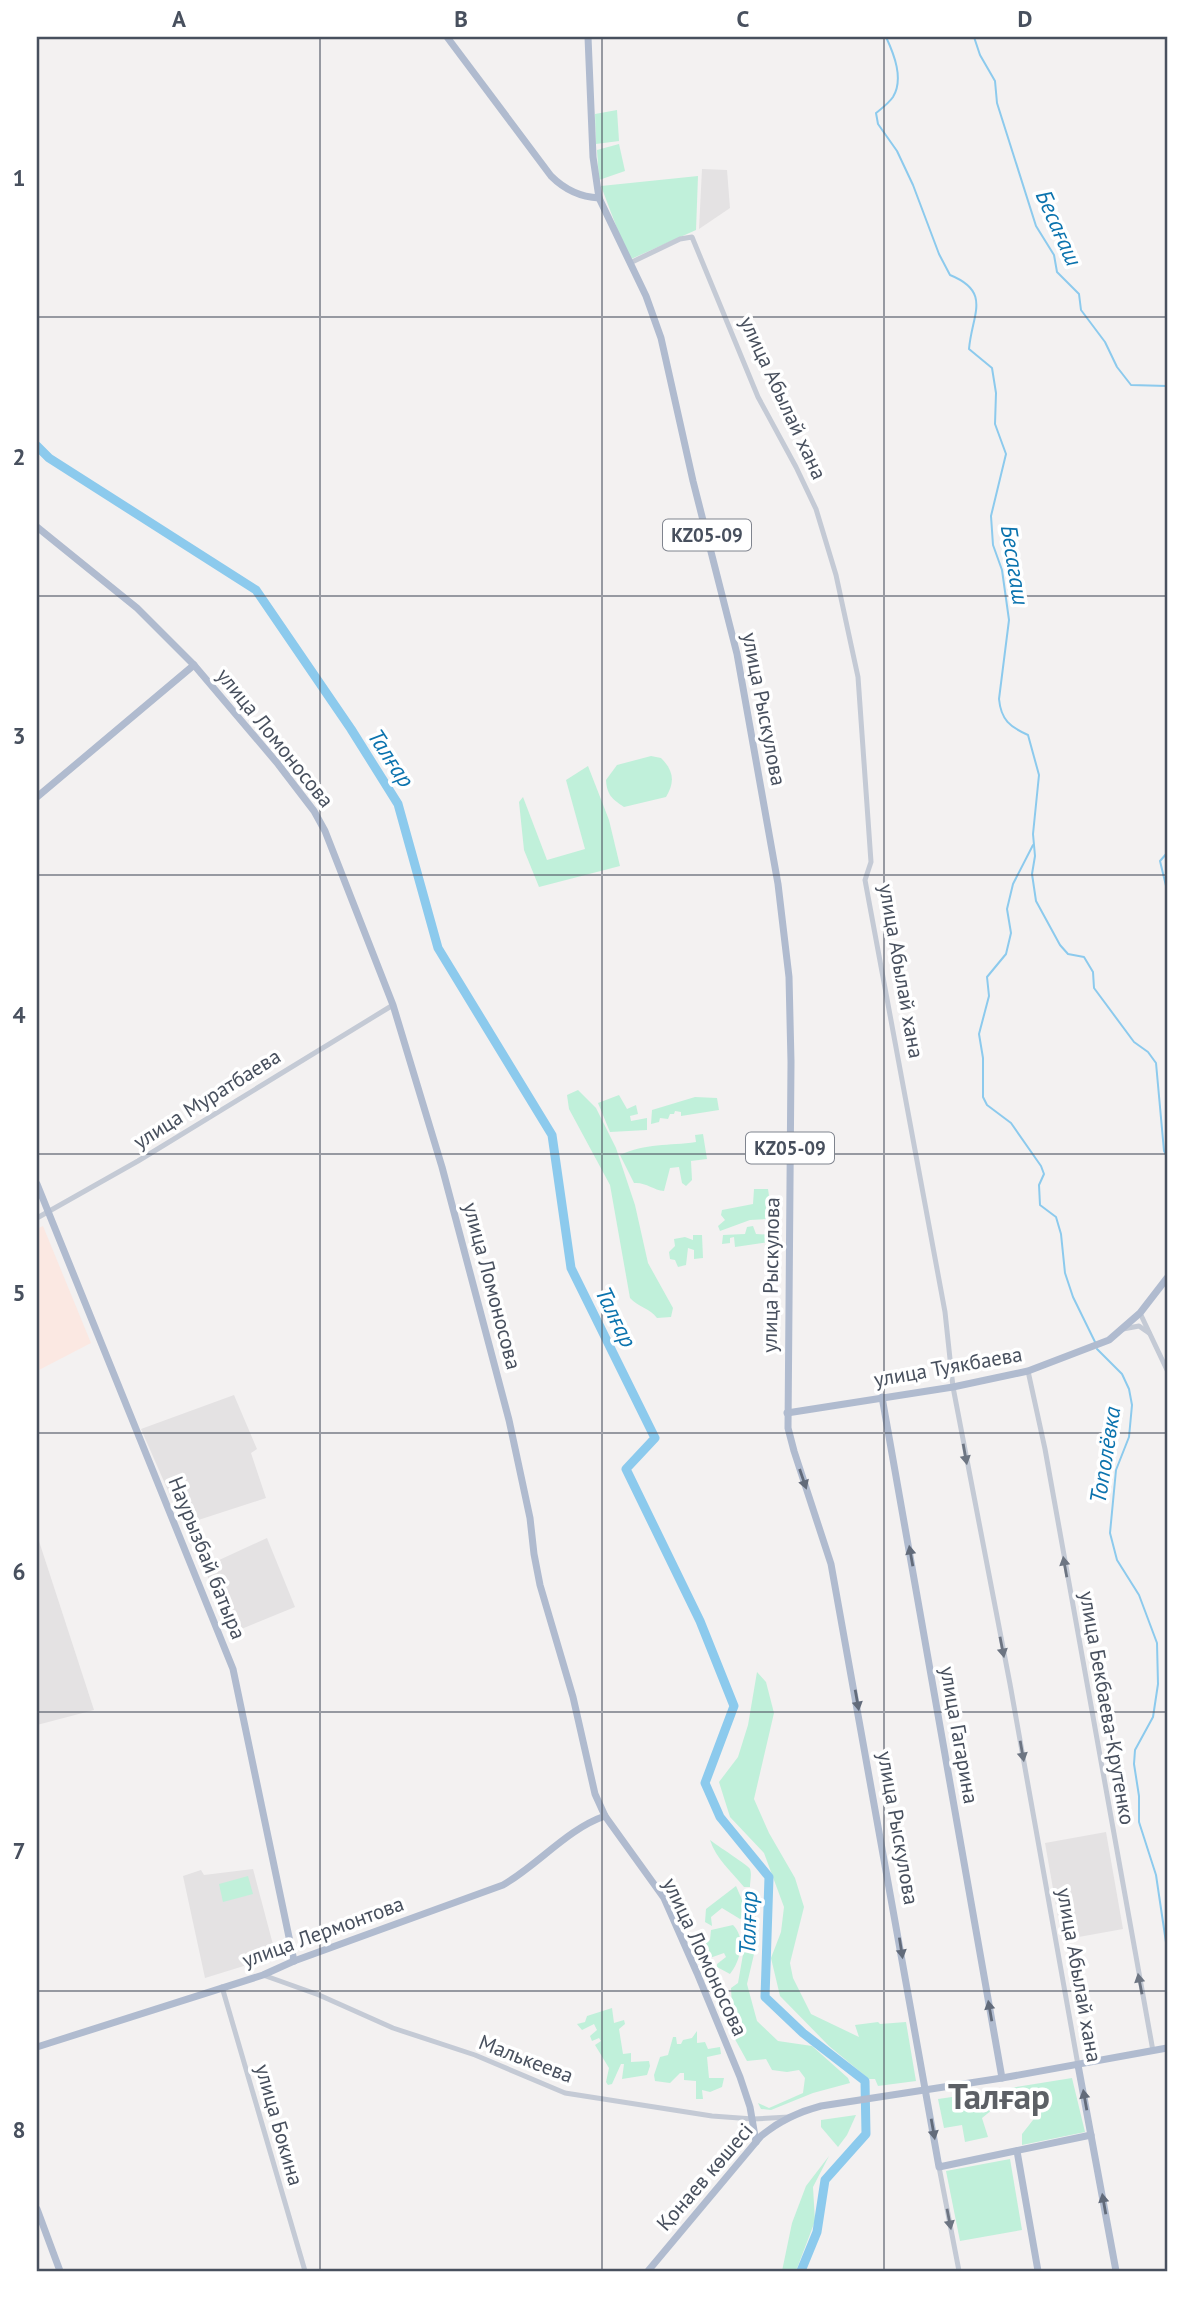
<svg xmlns="http://www.w3.org/2000/svg" width="1204" height="2308" font-family="'PT Sans',sans-serif">
<rect width="100%" height="100%" fill="#f3f1f1"/>
<g fill="#e4e2e3">
<polygon points="702,169 727,170 730,208 699,229"/>
<polygon points="234,1395 257,1449 251,1453 266,1498 183,1525 141,1429"/>
<polygon points="37,1535 94,1710 37,1725"/>
<polygon points="267,1538 295,1607 229,1634 204,1567"/>
<polygon points="1106,1832 1123,1929 1062,1940 1045,1843"/>
<polygon points="253,1869 276,1956 205,1978 183,1876 201,1870 204,1875"/>
</g>
<polygon fill="#fbe8e2" points="43,1226 91,1343 37,1371 37,1229"/>
<g fill="#c0f0da">
<polygon points="617,110 619,141 596,144 595,114"/>
<polygon points="619,144 625,171 599,180 597,150"/>
<polygon points="698,176 696,230 629,260 601,186"/>
<path d="M651 756 661 758C674 771 675 782 666 797L624 807C612 799 607 795 606 780L617 765Z"/>
<polygon points="588,766 609,820 620,866 539,887 524,850 519,802 523,797 547,860 585,849 566,780"/>
<path d="M578 1090 596 1108 616 1148 635 1205 648 1263 673 1308 671 1317 657 1318C650 1308 638 1307 630 1298L610 1185 569 1109 567 1095Z"/>
<polygon points="619,1095 627,1109 636,1105 638,1114 630,1116 631,1121 647,1118 647,1130 610,1132 598,1103"/>
<polygon points="695,1097 717,1098 719,1110 681,1116 681,1112 675,1111 674,1114 670,1114 668,1119 660,1118 659,1122 651,1124 652,1110"/>
<path d="M703 1134 707 1159 691 1161 692 1180 686 1186 682 1183 679 1167 670 1168 664 1191C653 1190 646 1182 634 1183L620 1155C645 1143 669 1146 696 1142L695 1135Z"/>
<polygon points="754,1189 768,1189 771,1209 766,1209 766,1219 750,1220 720,1231 718,1226 725,1220 721,1215 722,1210 753,1204"/>
<polygon points="753,1226 756,1234 773,1235 776,1241 735,1247 734,1237 730,1238 730,1243 722,1244 723,1235 745,1234 747,1227"/>
<polygon points="693,1235 702,1235 703,1258 694,1259 694,1250 688,1248 686,1265 678,1267 675,1260 670,1259 669,1252 675,1246 674,1239 685,1237 693,1240"/>
<polygon points="757,1672 766,1682 774,1713 754,1799 769,1833 795,1878 804,1907 790,1963 793,1978 811,2014 859,2037 855,2025 878,2022 880,2024 906,2022 916,2081 878,2086 875,2079 869,2079 829,2046 780,1996 771,1958 781,1932 784,1907 764,1853 730,1817 719,1782 738,1757 748,1725"/>
<path d="M710 1840C716 1845 748 1865 750 1869 752 1874 750 1882 750 1887H744C732 1872 716 1859 710 1840Z"/>
<polygon points="248,1876 253,1894 223,1902 219,1884"/>
<polygon points="736,1886 743,1902 741,1911 746,1915 740,1919 722,1908 711,1917 712,1926 705,1922 706,1909"/>
<polygon points="752,1903 756,1917 753,1929 755,1950 747,1984 757,2021 778,2041 812,2046 848,2078 850,2083 813,2093 771,2110 761,2109 758,2103 769,2108 803,2093 805,2078 799,2070 787,2072 772,2070 766,2059 747,2061 731,2032 733,2026 731,1988 738,1983"/>
<path d="M733 1925C746 1938 741 1960 730 1974L717 1967V1964L726 1957 724 1953 707 1959H697V1951L710 1940 711 1930Z"/>
<polygon points="612,2008 614,2023 624,2020 625,2024 619,2029 623,2054 631,2053 631,2062 649,2061 650,2066 647,2075 622,2079 624,2064 621,2064 612,2084 608,2085 606,2082 609,2068 595,2045 601,2041 599,2038 592,2041 590,2036 597,2030 594,2024 582,2030 577,2024 585,2022 587,2016"/>
<polygon points="697,2031 697,2043 705,2042 708,2049 720,2047 721,2054 707,2057 709,2078 724,2078 722,2087 710,2092 702,2090 703,2099 696,2099 696,2081 684,2080 684,2073 680,2073 670,2083 655,2081 654,2075 660,2057 668,2055 673,2037 676,2037 677,2044 681,2044 683,2040 692,2038"/>
<polygon points="1072,2078 1085,2132 1022,2145 1022,2134 1033,2120 1028,2102 1012,2103 1010,2088"/>
<polygon points="994,2091 998,2105 982,2118 988,2137 965,2142 962,2125 944,2128 938,2099"/>
<polygon points="856,2115 847,2135 838,2147 821,2127 821,2120"/>
<polygon points="829,2156 813,2187 815,2221 796,2271 782,2271 792,2223 806,2186"/>
<polygon points="1010,2159 1022,2230 960,2241 946,2171"/>
</g>
<g fill="none" stroke-linecap="round" stroke-linejoin="round">
<g stroke="#8ccaed" stroke-width="2">
<path d="M886 37C894 54 904 79 893 97 889 103 881 109 876 113L878 124 897 151 913 185 939 254 950 275C992 292 972 314 969 349L992 368 996 393 995 424 1006 454 991 516 993 545 1002 570 1009 620 999 699C1001 720 1010 727 1028 735L1039 775 1033 834 1035 856 1032 874 1036 901 1060 945 1068 954 1084 957 1093 972 1094 988 1134 1042 1148 1052 1156 1063 1164 1151 1167 1156"/>
<polyline points="974,37 980,55 995,81 997,103 1036,226 1054,255 1057,272 1079,294 1081,310 1105,342 1117,367 1131,385 1167,386"/>
<polyline points="1033,845 1013,884 1007,909 1011,933 1006,954 987,977 989,996 979,1034 983,1058 983,1097 987,1105 1011,1123 1041,1166 1044,1174 1039,1185 1040,1205 1056,1217 1061,1234 1065,1273 1073,1297 1096,1344"/>
<polyline points="1167,853 1160,861 1167,890"/>
<polyline points="1097,1349 1122,1374 1129,1389 1132,1405 1129,1437 1116,1470 1110,1533 1117,1560 1139,1595 1157,1643 1158,1684 1153,1717 1135,1750 1134,1764 1139,1796 1139,1822 1156,1875 1167,1949"/>
</g>
<polyline stroke="#8ccaed" stroke-width="9" points="37,446 49,458 256,590 351,729 398,804 438,948 552,1135 571,1268 655,1438 626,1469 700,1621 734,1706 705,1783 720,1817 769,1877 765,1997 803,2033 865,2081 866,2134 825,2180 817,2232 801,2271"/>
<g stroke="#c4cad5" stroke-width="5">
<polyline points="630,263 680,239 692,237 758,397 796,467 816,509 836,575 858,677 871,862 865,880 945,1312 953,1387 1010,1684 1078,2065"/>
<polyline points="37,1218 138,1161 393,1005"/>
<polyline points="1140,1313 1167,1370"/>
<polyline points="1123,1329 1139,1326 1149,1333"/>
<polyline points="1028,1371 1045,1449 1153,2051"/>
<polyline points="263,1975 319,1995 393,2028 475,2055 565,2093 712,2116 753,2119 789,2117"/>
<polyline points="222,1987 305,2271"/>
<polyline points="939,2167 959,2271"/>
</g>
<g stroke="#b0bbcf" stroke-width="7">
<path d="M447 37 551 176C565 190 580 197 599 198"/>
<polyline points="588,37 593,157 599,198 646,296 661,338 693,481 737,654 778,884 789,977 791,1062 788,1428 794,1451 831,1564 939,2167 1091,2135"/>
<polyline points="37,527 137,608 194,665 278,764 314,811 325,831 393,1005 442,1167 509,1420 530,1518 534,1554 540,1585 573,1697 595,1794 605,1816 664,1898 697,1973 740,2077 750,2107 756,2142"/>
<polyline points="37,797 194,665"/>
<polyline points="37,1184 233,1669 294,1961"/>
<polyline points="882,1397 1002,2078"/>
<polyline points="787,1413 953,1387 1028,1371 1109,1340 1140,1313 1167,1278"/>
<path d="M37 2047 263 1975 294 1961 503 1885C538 1865 567 1829 605 1816"/>
<polyline points="1078,2065 1116,2271"/>
<polyline points="1017,2151 1038,2271"/>
<polyline points="37,2209 60,2271"/>
<path d="M648 2271 761 2136C779 2121 798 2112 821 2106L1002 2078 1167 2048"/>
</g>
</g>
<defs><path id="oneway-solid" d="M-6-.8H1V-3.2L6.5 0L1 3.2V.8H-6Z" transform="scale(1.75)"/></defs>
<g fill="#6d7582">
<use href="#oneway-solid" transform="translate(965 1454) rotate(80)"/>
<use href="#oneway-solid" transform="translate(1065 1567) rotate(-100)"/>
<use href="#oneway-solid" transform="translate(1002 1647) rotate(79)"/>
<use href="#oneway-solid" transform="translate(1022 1751) rotate(80)"/>
<use href="#oneway-solid" transform="translate(1140 1984) rotate(-101)"/>
<use href="#oneway-solid" transform="translate(949 2219) rotate(79)"/>
</g>
<g fill="#626b7a">
<use href="#oneway-solid" transform="translate(803 1479) rotate(71)"/>
<use href="#oneway-solid" transform="translate(911 1556) rotate(-100)"/>
<use href="#oneway-solid" transform="translate(857 1700) rotate(80)"/>
<use href="#oneway-solid" transform="translate(901 1948) rotate(81)"/>
<use href="#oneway-solid" transform="translate(990 2011) rotate(-100)"/>
<use href="#oneway-solid" transform="translate(1085 2100) rotate(-100)"/>
<use href="#oneway-solid" transform="translate(933 2129) rotate(80)"/>
<use href="#oneway-solid" transform="translate(1104 2204) rotate(-100)"/>
</g>
<path fill="none" stroke="#48505e" stroke-width="2" stroke-opacity="0.55" d="M320 37V2271M602 37V2271M884 37V2271M37 317H1167M37 596H1167M37 875H1167M37 1154H1167M37 1433H1167M37 1712H1167M37 1991H1167"/>
<g text-anchor="middle" stroke-width="7" stroke-linejoin="round" paint-order="stroke">
<g fill="#fff" stroke="#7f848e" stroke-width="2">
<rect x="663" y="519.5" width="88" height="31" rx="5"/>
<rect x="746" y="1132.5" width="88" height="31" rx="5"/>
</g>
<g font-size="19" font-weight="bold" fill="#48505e">
<text x="707" y="542">KZ05-09</text>
<text x="790" y="1155">KZ05-09</text>
</g>
<g font-size="21" fill="#48505e" stroke="#fff">
<text transform="translate(783 398) rotate(65)" y="7">улица Абылай хана</text>
<text transform="translate(764 709) rotate(79)" y="7">улица Рыскулова</text>
<text transform="translate(275 738) rotate(51)" y="7">улица Ломоносова</text>
<text transform="translate(901 971) rotate(80)" y="7">улица Абылай хана</text>
<text transform="translate(207 1099) rotate(-32)" y="7">улица Муратбаева</text>
<text transform="translate(771 1275) rotate(-89)" y="7">улица Рыскулова</text>
<text transform="translate(492 1286) rotate(75)" y="7">улица Ломоносова</text>
<text transform="translate(948 1367) rotate(-10)" y="7">улица Туякбаева</text>
<text transform="translate(207 1558) rotate(68)" y="7">Наурызбай батыра</text>
<text transform="translate(1107 1708) rotate(80)" y="7">улица Бекбаева-Крутенко</text>
<text transform="translate(959 1735) rotate(80)" y="7">улица Гагарина</text>
<text transform="translate(898 1828) rotate(80)" y="7">улица Рыскулова</text>
<text transform="translate(323 1932) rotate(-20)" y="7">улица Лермонтова</text>
<text transform="translate(705 1957) rotate(65)" y="7">улица Ломоносова</text>
<text transform="translate(1079 1975) rotate(80)" y="7">улица Абылай хана</text>
<text transform="translate(526 2059) rotate(21)" y="7">Малькеева</text>
<text transform="translate(279 2125) rotate(74)" y="7">улица Бокина</text>
<text transform="translate(705 2177) rotate(-49)" y="7">Қонаев көшесі</text>
</g>
<g font-size="23" font-style="italic" fill="#0b73ae" stroke="#fff">
<text transform="translate(1059 228) rotate(66)" y="8">Бесағаш</text>
<text transform="translate(1015 565) rotate(81)" y="8">Бесагаш</text>
<text transform="translate(391 758) rotate(57)" y="8">Талғар</text>
<text transform="translate(616 1317) rotate(64)" y="8">Талғар</text>
<text transform="translate(1105 1455) rotate(-81)" y="8">Тополёвка</text>
<text transform="translate(748 1923) rotate(-88)" y="8">Талғар</text>
</g>
<g font-size="35" font-weight="bold" fill="#5d6066" stroke="#fff">
<text x="999" y="2109">Талғар</text>
</g>
</g>
<rect width="1204" height="2308" fill="none" stroke="#ffffff" stroke-width="77"/>
<rect x="38" y="38" width="1128" height="2232" fill="none" stroke="#48505e" stroke-width="2.5"/>
<g font-size="23" text-anchor="middle" font-weight="bold" fill="#48505e">
<text x="179" y="27">A</text>
<text x="461" y="27">B</text>
<text x="743" y="27">C</text>
<text x="1025" y="27">D</text>
<text x="19" y="186">1</text>
<text x="19" y="465">2</text>
<text x="19" y="744">3</text>
<text x="19" y="1023">4</text>
<text x="19" y="1301">5</text>
<text x="19" y="1580">6</text>
<text x="19" y="1859">7</text>
<text x="19" y="2138">8</text>
</g>
</svg>
